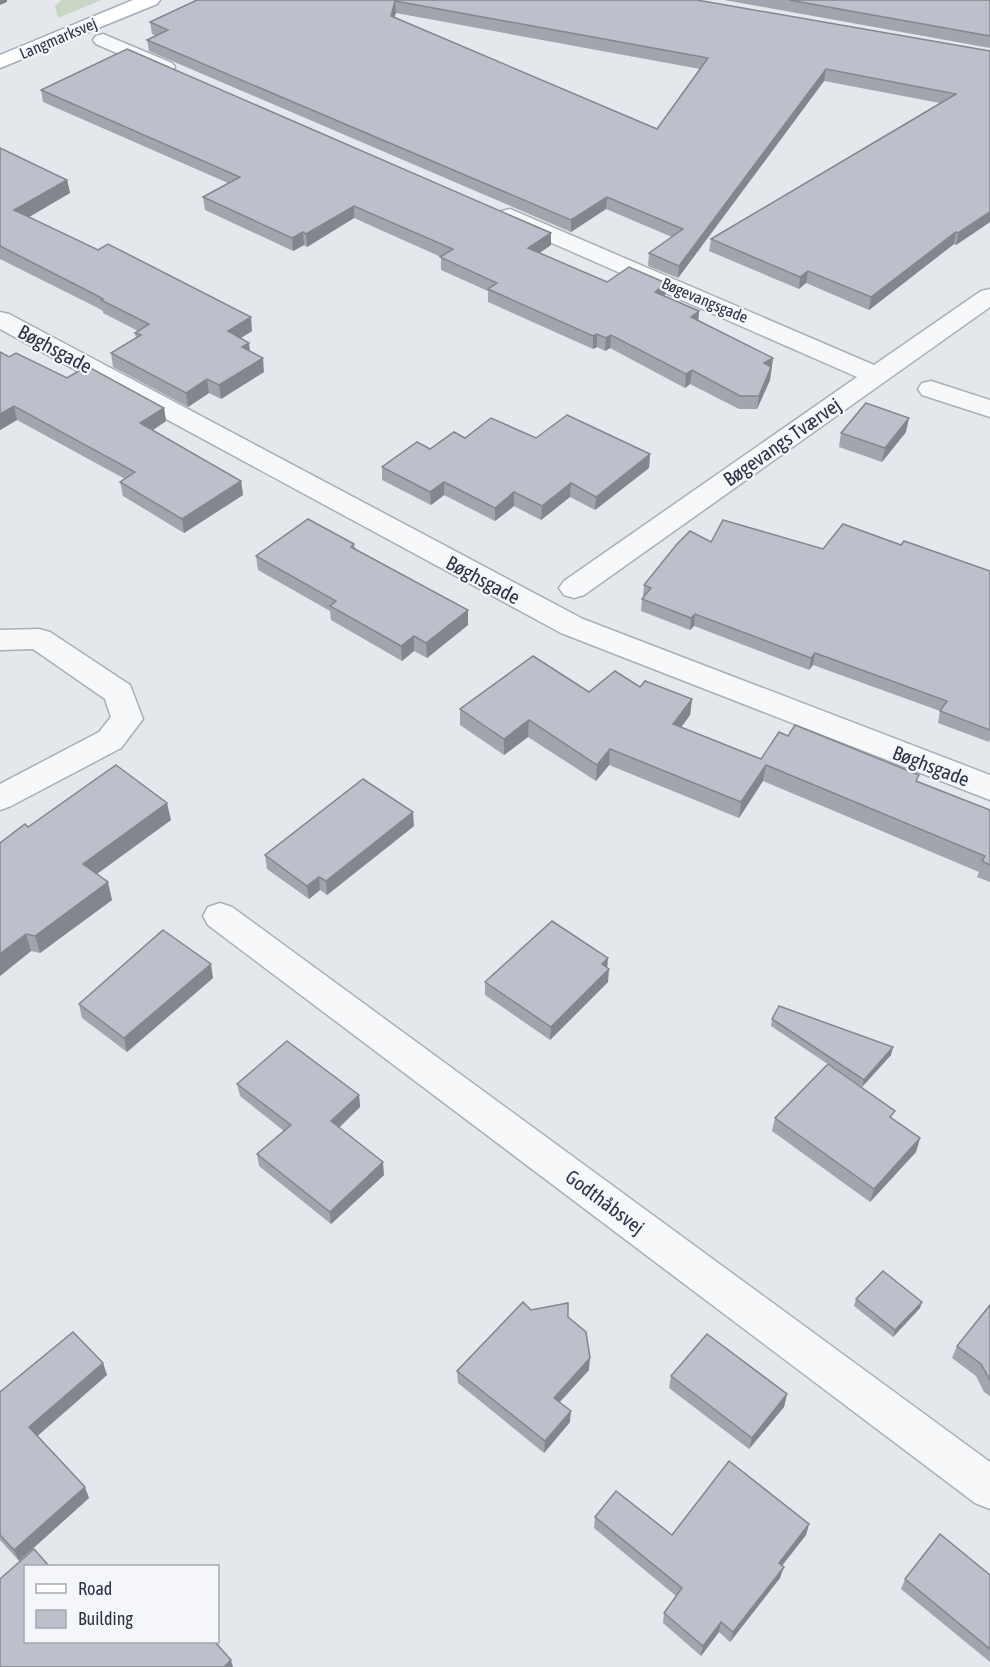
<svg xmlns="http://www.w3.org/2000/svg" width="990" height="1667" font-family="'Asap Condensed',sans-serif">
<rect width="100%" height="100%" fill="#e4e7ec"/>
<polygon fill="#c9d6c5" points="61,0 101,0 58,18 55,6"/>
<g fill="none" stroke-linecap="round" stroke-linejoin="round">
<g stroke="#a9aeb7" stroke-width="3">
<g id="minor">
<polygon points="103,34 172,63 175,67 172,71 165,73 158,71 96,44 93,40 96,36"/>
<polygon points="510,209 874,365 981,291 990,289 990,307 584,595 574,598 564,595 559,588 564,581 857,377 502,221 498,216 502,211"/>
<polygon points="0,312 9,314 583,619 990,775 990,800 561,633 0,329"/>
<polygon points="931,381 990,400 990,417 922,395 918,389 922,383"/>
<polygon points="39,629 50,632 130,685 143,719 121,748 11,806 0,810 0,784 99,732 111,717 105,699 33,649 0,650 0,630"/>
<polygon points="220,903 232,907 990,1462 990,1509 975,1503 208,925 203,916 208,907"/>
</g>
</g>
<g stroke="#a3abb8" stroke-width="3">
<polygon id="major" points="133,0 160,0 157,4 0,68 0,55"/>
</g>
<use href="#minor" fill="#f7f8fa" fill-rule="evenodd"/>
<use href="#major" fill="#fff" fill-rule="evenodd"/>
</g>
<g fill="#a1a5ae" fill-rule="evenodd">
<path d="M197 0H697L990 51V222L956 245 954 244 869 310 806 283 799 289 709 251 711 239 940 103 824 81 678 278 648 266 649 253 672 237 606 209 571 232 149 51 147 40 156 36 152 34 150 22ZM396 13 700 69 657 129 394 17Z"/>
<polygon points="724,0 990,0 990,48"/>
<polygon points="41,90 551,245 539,253 607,282 666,283 665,296 664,296 699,311 698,321 773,358 770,380 757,409 739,409 690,384 685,388 610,348 605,351 597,347 593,349 488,302 488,291 441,270 441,257 354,218 307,247 304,245 293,251 205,210 203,197 228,183 43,102"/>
<polygon points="0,148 67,180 70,193 29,217 252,331 241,338 249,343 250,351 264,372 221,399 209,393 188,407 113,367 111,353 136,338 135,333 138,331 103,313 103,311 96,307 0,259"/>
<polygon points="9,357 67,378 164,408 166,421 152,431 241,481 243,495 184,533 123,496 120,482 125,479 17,420 0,430"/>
<polygon points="906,432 882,462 839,447 841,433"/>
<polygon points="465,438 536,438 650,454 649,468 595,510 570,497 541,520 514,506 495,521 444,495 431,505 382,480 382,467 430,449"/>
<polygon points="711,542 823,549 901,545 990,571 990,739 989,742 938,723 940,711 813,665 809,670 694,626 690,630 641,611 642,599 644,597 643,596 644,585"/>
<polygon points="354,544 355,548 468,625 427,658 414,651 402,661 331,620 330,611 258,570 256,556"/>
<polygon points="640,687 692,699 690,715 681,727 761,759 917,782 990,810 990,882 977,877 979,872 763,781 739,818 609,765 596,781 528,737 504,755 460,725 460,709 589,692"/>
<polygon points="171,820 97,874 112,900 40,953 31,951 0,976 28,827"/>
<polygon points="414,826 327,895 320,890 309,899 267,869 265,855"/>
<polygon points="607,968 608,982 550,1040 485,995 485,982"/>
<polygon points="213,978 127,1052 82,1018 79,1004"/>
<polygon points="772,1019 891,1055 862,1087 771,1026"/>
<polygon points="237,1084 359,1095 360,1107 339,1128 384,1175 331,1224 259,1166 257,1154 284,1131 240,1096"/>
<polygon points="775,1118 893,1119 920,1138 916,1152 870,1202 772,1131"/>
<polygon points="856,1299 920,1308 893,1337 854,1306"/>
<polygon points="990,1305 990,1396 984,1392 976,1376 952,1358 957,1346"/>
<polygon points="531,1310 568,1317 589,1370 560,1402 570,1422 544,1453 458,1383 457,1371"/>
<polygon points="103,1363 107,1375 37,1436 89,1498 19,1561 0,1540 0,1392"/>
<polygon points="671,1376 787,1394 784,1407 749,1449 669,1388"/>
<polygon points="595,1517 672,1535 809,1524 806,1535 782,1566 780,1578 730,1642 719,1632 701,1656 663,1623 664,1613 676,1596 594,1528"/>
<polygon points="990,1575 990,1662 901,1589 905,1579"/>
</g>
<g fill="#83868d">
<polygon points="0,0 7,0 7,2 0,5"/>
<polygon points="395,1 396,13 391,27 391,16"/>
<polygon points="826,69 824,81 678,278 679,266"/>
<polygon points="67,180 70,193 17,224 14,210"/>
<polygon points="607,197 606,209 571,232 571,220"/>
<polygon points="354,206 354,218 307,247 306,234"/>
<polygon points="990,212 990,222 956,245 958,233"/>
<polygon points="303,232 304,245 293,251 292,238"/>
<polygon points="956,232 954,244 869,310 871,297"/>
<polygon points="551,233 551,245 528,261 528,248"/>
<polygon points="808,271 806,283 799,289 800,277"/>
<polygon points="666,283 665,296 654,305 655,292"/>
<polygon points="699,311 698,324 691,317"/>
<polygon points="251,317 252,331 229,345 228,331"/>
<polygon points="597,334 597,347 593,349 593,336"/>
<polygon points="611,335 610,348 605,351 606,338"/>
<polygon points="249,343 250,356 242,347"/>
<polygon points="263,358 264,372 221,399 219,385"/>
<polygon points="773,358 770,380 757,409 764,363"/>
<polygon points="692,370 690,384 685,388 686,374"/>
<polygon points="207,379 209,393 188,407 186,393"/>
<polygon points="14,406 17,420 0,430 0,414"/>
<polygon points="164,408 166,421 142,437 140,423"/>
<polygon points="909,418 906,432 882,462 885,448"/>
<polygon points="650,454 649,468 595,510 596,497"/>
<polygon points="241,481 243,495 184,533 182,519"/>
<polygon points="444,482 444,495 431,505 430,492"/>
<polygon points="571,483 570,497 541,520 542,506"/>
<polygon points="514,492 514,506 495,521 495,508"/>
<polygon points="468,610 468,625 427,658 426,643"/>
<polygon points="695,614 694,626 690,630 691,618"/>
<polygon points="414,636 414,651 402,661 401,646"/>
<polygon points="815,653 813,665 809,670 811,658"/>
<polygon points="692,699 690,715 672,740 673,724"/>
<polygon points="529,720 528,737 504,755 504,739"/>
<polygon points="610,749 609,765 596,781 597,765"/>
<polygon points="766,765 763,781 739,818 741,802"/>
<polygon points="167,803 171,820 87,881 83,864"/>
<polygon points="413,812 414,826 327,895 326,881"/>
<polygon points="319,877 320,890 309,899 307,886"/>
<polygon points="108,882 112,900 40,953 35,936"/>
<polygon points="26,934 31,951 0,976 0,954"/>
<polygon points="608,958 607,971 602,964"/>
<polygon points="211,964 213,978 127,1052 124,1038"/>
<polygon points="609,969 608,982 550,1040 551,1027"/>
<polygon points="893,1047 891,1055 862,1087 864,1080"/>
<polygon points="359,1095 360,1107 332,1134 331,1121"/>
<polygon points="920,1138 916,1152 870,1202 874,1189"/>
<polygon points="383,1162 384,1175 331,1224 330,1212"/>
<polygon points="922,1302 920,1308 893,1337 895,1330"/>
<polygon points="590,1358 589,1370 553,1409 554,1398"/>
<polygon points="103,1363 107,1375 34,1439 29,1427"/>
<polygon points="787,1394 784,1407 749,1449 752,1438"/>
<polygon points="571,1411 570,1422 544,1453 545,1441"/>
<polygon points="85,1487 89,1498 19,1561 14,1550"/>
<polygon points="809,1524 806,1535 775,1574 779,1563"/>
<polygon points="784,1567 780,1578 730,1642 733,1632"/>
<polygon points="721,1622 719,1632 701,1656 703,1646"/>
<polygon points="231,1660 233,1667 224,1667"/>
</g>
<g fill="#bbc0ca" stroke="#83868d" stroke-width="1.5" fill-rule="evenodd">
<path d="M197 0H697L990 51V212L958 233 956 232 871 297 808 271 800 277 711 239 956 94 826 69 679 266 649 253 683 229 607 197 571 220 147 40 168 30 150 22ZM395 1 708 58 657 129 391 16Z"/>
<polygon points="789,0 990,0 990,36"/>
<polygon points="127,49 551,233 528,248 607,282 629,267 666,283 655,292 699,311 691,317 773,358 764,363 771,367 759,396 740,396 692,370 686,374 611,335 606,338 597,334 593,336 488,289 497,283 440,257 453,249 354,206 306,234 303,232 292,238 203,197 240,177 41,90"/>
<polygon points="0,148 67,180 14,210 98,250 108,244 251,317 228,331 249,343 242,347 263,358 219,385 207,379 186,393 111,353 141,335 135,333 149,324 101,300 103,299 94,294 0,246"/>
<polygon points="0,352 9,357 16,353 67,378 87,366 164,408 140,423 241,481 182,519 120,482 135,472 14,406 0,414"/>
<polygon points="866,403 909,418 885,448 841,433"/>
<polygon points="567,415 650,454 596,497 571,483 542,506 514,492 495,508 444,482 430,492 382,467 417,442 430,449 454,432 465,438 491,418 536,438"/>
<polygon points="308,519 354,544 351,547 468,610 426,643 414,636 401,646 330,606 336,601 256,556"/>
<polygon points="723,520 823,549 843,524 901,545 904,541 990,571 990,730 940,711 947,701 815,653 811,658 695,614 691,618 642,599 651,588 644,585 677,544 690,531 711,542"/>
<polygon points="533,656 589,692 615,671 640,687 645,681 692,699 673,724 761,759 779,732 788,736 795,725 919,775 916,781 990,810 990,865 982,861 985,856 766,765 741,802 610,749 597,765 529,720 504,739 460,709"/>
<polygon points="116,765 167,803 83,864 108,882 35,936 26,934 0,954 0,843 25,824 28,827"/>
<polygon points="363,779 413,812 326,881 319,877 307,886 265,855"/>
<polygon points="552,921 608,958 602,964 609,969 551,1027 485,982"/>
<polygon points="163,930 211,964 124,1038 79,1004"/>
<polygon points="779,1006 893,1047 864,1080 772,1019"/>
<polygon points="287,1041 359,1095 331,1121 383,1162 330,1212 257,1154 291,1125 237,1084"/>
<polygon points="828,1064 895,1111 890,1117 920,1138 874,1189 775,1118"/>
<polygon points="883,1271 922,1302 895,1330 856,1299"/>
<polygon points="523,1302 531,1310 568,1303 568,1317 586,1332 590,1358 554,1398 571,1411 545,1441 457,1371"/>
<polygon points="990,1305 990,1380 981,1364 957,1346"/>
<polygon points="73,1332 103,1363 29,1427 85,1487 14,1550 0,1535 0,1392"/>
<polygon points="707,1334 787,1394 752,1438 671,1376"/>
<polygon points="729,1461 809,1524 779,1563 784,1567 733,1632 721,1622 703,1646 664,1613 682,1588 595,1517 616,1491 672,1535"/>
<polygon points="940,1534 990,1575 990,1649 905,1579"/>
<polygon points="34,1549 49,1566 26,1566 26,1641 214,1641 231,1660 224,1667 0,1667 0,1579"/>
</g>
<g text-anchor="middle" stroke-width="4.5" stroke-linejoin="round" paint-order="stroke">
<g font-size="16" fill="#2b3445" stroke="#f4f6f9">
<text transform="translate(58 38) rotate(-23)" y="6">Langmarksvej</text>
<text transform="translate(705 300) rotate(23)" y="6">Bøgevangsgade</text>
</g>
<g font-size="20" fill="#2b3445" stroke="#f4f6f9">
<text transform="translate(55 349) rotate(28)" y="7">Bøghsgade</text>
<text transform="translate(782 442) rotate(-35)" y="7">Bøgevangs Tværvej</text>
<text transform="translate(483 580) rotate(28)" y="7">Bøghsgade</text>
<text transform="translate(931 766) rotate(21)" y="7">Bøghsgade</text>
<text transform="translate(605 1202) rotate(37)" y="7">Godthåbsvej</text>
</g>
</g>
<rect x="24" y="1565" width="195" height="78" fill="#f4f6f9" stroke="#a4a8b1" stroke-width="1.5"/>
<rect x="36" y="1584" width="30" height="9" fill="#ffffff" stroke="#a4a8b1" stroke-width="1.5"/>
<text x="78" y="1595" font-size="18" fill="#2b3445">Road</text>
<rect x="36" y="1610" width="30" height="18" fill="#bbc0ca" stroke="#a4a8b1" stroke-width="1.5"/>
<text x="78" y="1625" font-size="18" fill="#2b3445">Building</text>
</svg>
